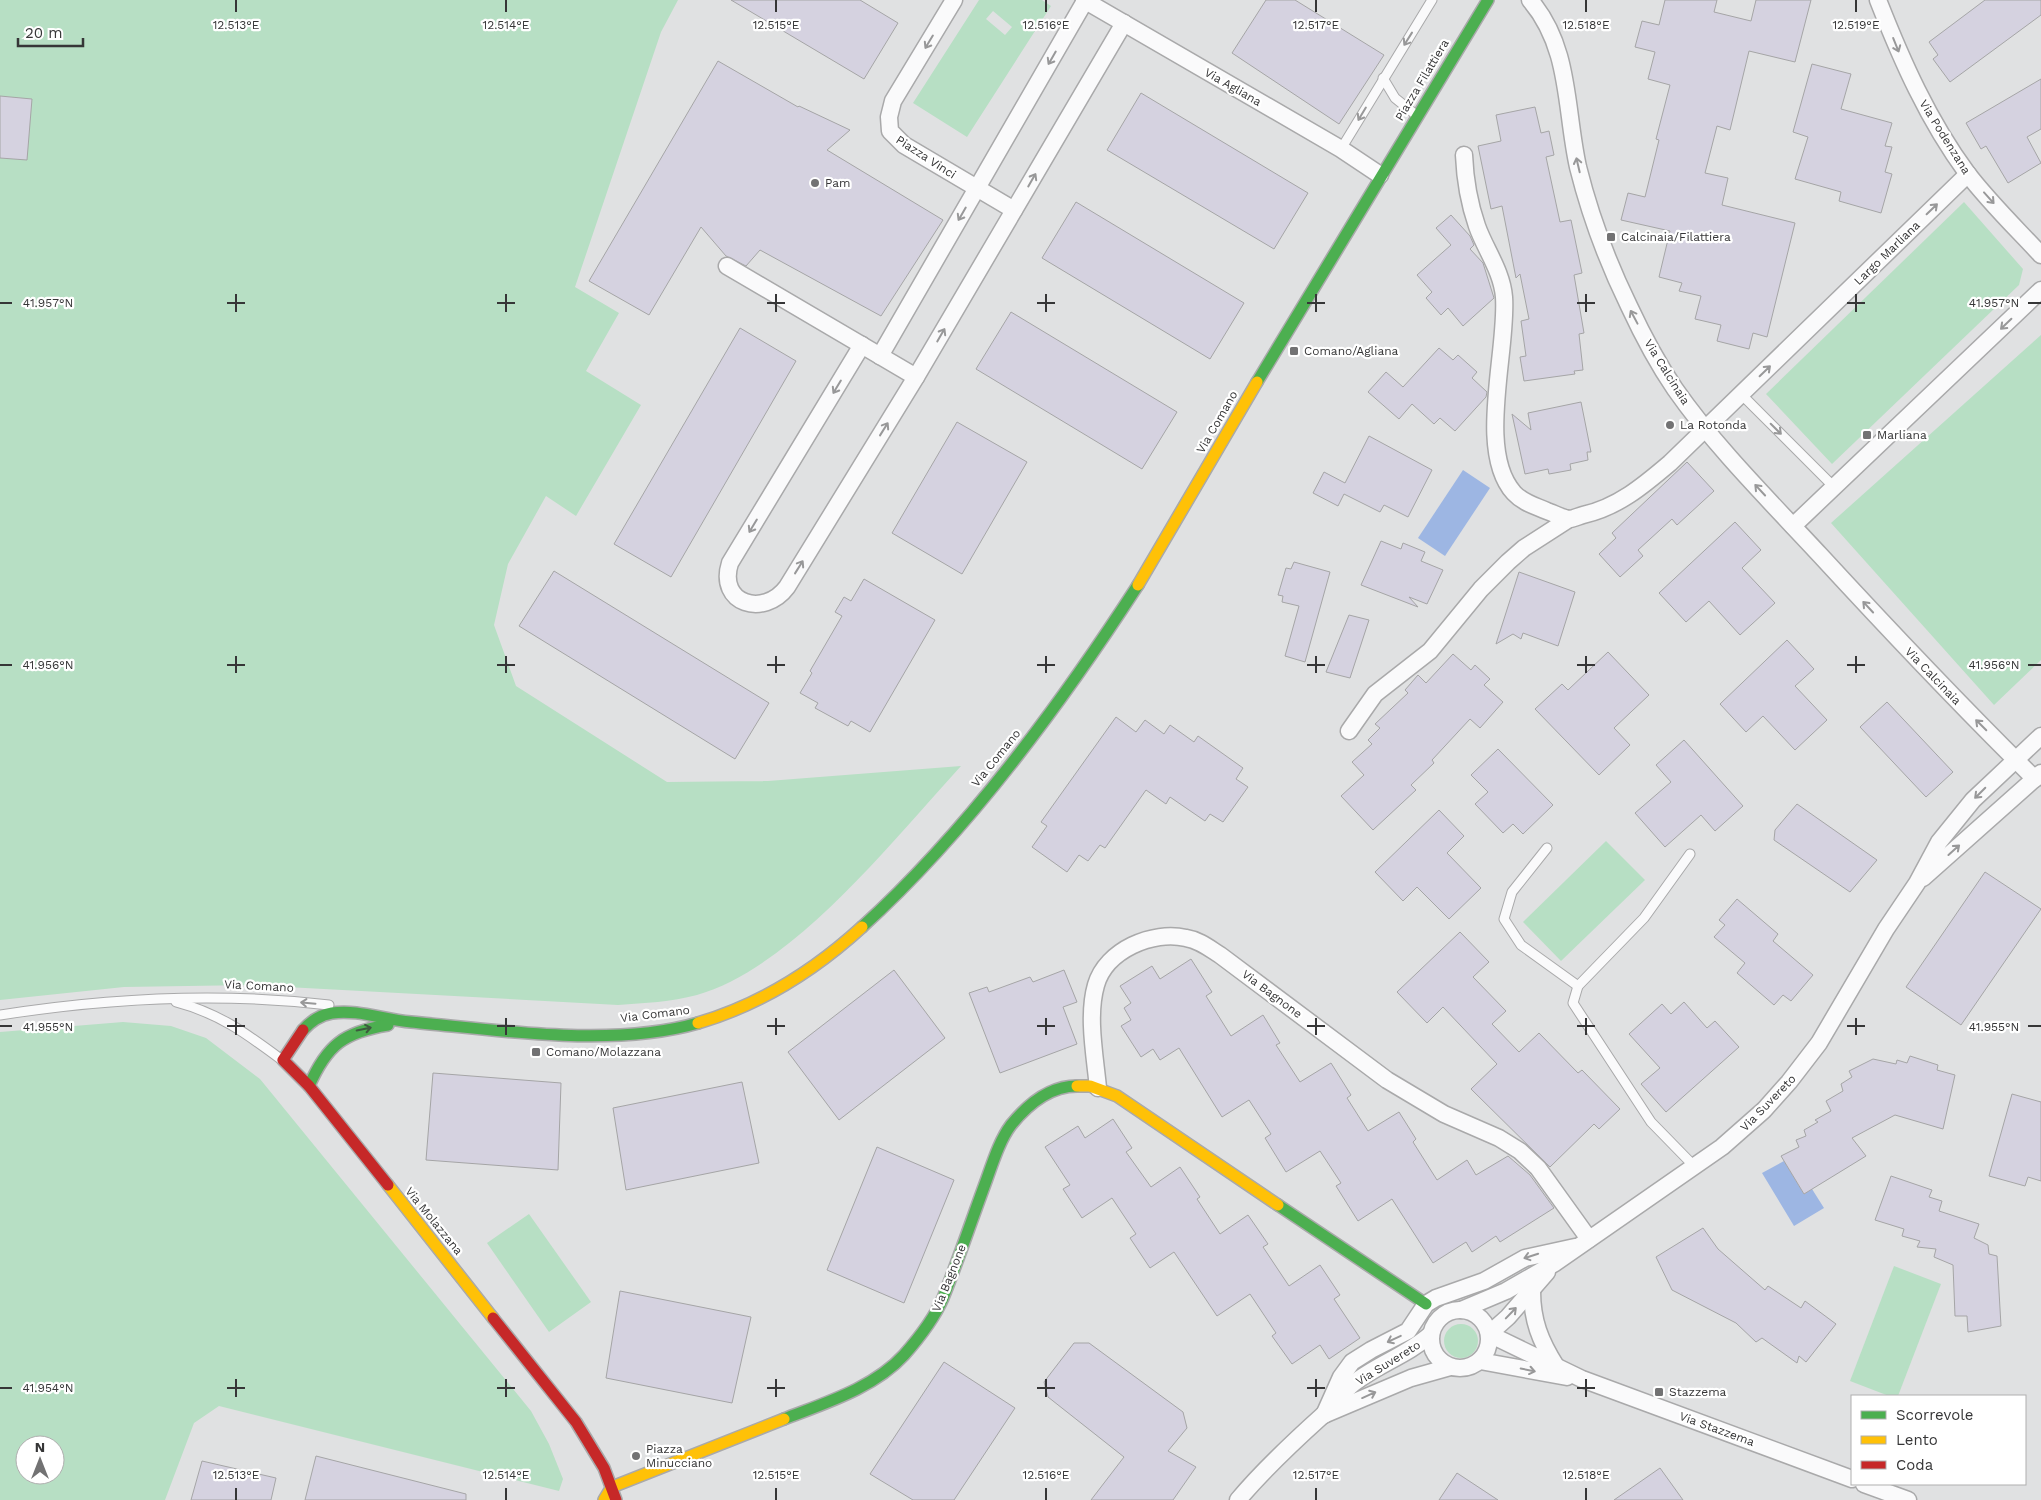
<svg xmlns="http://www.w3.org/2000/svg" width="2041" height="1500" font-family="'Work Sans',sans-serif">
<rect width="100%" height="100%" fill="#e0e1e2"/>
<g fill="#b7dfc4" fill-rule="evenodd">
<path d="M0 0H678L661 32 575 287 619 313 586 371 641 405 576 516 546 496 508 564 494 625 516 686 667 782 768 781 961 766C893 840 794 967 697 995 671 1002 645 1003 618 1005L251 985 124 987 0 1000Z"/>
<path d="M979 0H1042L1051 6 967 137 913 103ZM993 11 1012 27 1005 35 986 19Z"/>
<polygon points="1964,202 2023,269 2019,285 1832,464 1766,394"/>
<polygon points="2041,335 2041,660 1994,705 1831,523"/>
<polygon points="1606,841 1645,880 1561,961 1523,922"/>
<path d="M123 1022 171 1026 206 1038 260 1079 531 1411 549 1444 563 1479 559 1491 219 1406 194 1423 165 1500H0V1032ZM25 1445H55V1475H25Z"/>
<polygon points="529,1214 591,1302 549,1332 487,1243"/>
<polygon points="1894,1266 1941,1284 1898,1396 1889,1396 1850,1381"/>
<circle cx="1461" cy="1341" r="17"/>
</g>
<g fill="#9db6e3">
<polygon points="1463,470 1490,488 1445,556 1418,538"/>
<polygon points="1784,1161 1804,1194 1812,1189 1824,1208 1794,1226 1762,1173"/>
</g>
<g fill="#d5d2e0" stroke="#a5a5a6">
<polygon points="731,0 860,0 898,23 864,79"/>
<polygon points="1266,0 1295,0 1384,55 1339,124 1232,53"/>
<polygon points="1665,0 1717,0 1714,12 1751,21 1756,0 1811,0 1795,62 1749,51 1730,130 1717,126 1705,173 1728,178 1722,205 1795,223 1767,337 1753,333 1749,349 1717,341 1721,325 1695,319 1701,296 1679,291 1682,283 1659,277 1670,231 1621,220 1628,193 1645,197 1659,140 1656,139 1670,85 1648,79 1655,52 1635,47 1642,21 1659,25"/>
<polygon points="1985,0 2041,0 2041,15 1950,82 1933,59 1938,55 1929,42"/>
<polygon points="718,61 798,107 799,106 850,130 827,150 943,220 881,316 760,250 746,266 726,256 701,227 649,315 589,281"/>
<polygon points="1812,64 1851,74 1841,109 1892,123 1885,146 1892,147 1885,172 1892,174 1881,213 1839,201 1841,192 1795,179 1808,137 1793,132"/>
<polygon points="2041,79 2041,129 2027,137 2041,163 2008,183 1986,146 1981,149 1966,123"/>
<polygon points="1141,93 1308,193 1274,249 1107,150"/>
<polygon points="0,96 32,99 27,160 0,158"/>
<polygon points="1535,107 1541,133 1549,131 1554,155 1546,157 1560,222 1571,220 1582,273 1574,275 1584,333 1579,334 1583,370 1574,371 1575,374 1524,381 1520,357 1526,356 1521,321 1529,319 1520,274 1516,278 1502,206 1491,209 1478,146 1501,141 1496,115"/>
<polygon points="1076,202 1244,303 1210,359 1042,258"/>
<polygon points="1451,215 1470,236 1474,245 1470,249 1483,263 1494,298 1463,326 1448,308 1441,315 1426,298 1432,292 1417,275 1451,245 1436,228"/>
<polygon points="1011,312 1177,412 1142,469 976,369"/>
<polygon points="740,328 796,361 671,577 614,544"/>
<polygon points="1439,348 1453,360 1458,355 1477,372 1472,378 1487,392 1486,397 1455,431 1440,418 1434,424 1412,404 1399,419 1368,392 1386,372 1403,387"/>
<polygon points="1581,402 1591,452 1587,452 1588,460 1570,464 1571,470 1549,474 1548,469 1525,474 1512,414 1531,430 1528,413"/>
<polygon points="957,422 1027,462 962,574 892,533"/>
<polygon points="1369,436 1432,470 1408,517 1384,505 1380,512 1344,494 1338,506 1313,493 1324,472 1345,483"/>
<polygon points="1687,462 1714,491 1677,525 1672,519 1638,550 1643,556 1620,577 1599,554 1616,538 1612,533"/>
<polygon points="1735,522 1761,550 1742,568 1775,603 1740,635 1709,601 1686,622 1659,593"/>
<polygon points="1381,541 1401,549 1403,543 1425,552 1421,561 1443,570 1427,604 1409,597 1418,607 1361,585"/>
<polygon points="1294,562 1330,572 1305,662 1285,656 1299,606 1282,602 1283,596 1278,595 1286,568 1291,569"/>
<polygon points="554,571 769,703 735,759 519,626"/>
<polygon points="1519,572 1575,592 1558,646 1523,633 1521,639 1513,634 1496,644"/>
<polygon points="864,579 935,620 870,732 851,721 848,726 815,708 818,703 800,693 812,673 810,671 842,616 835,612 844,597 851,601"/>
<polygon points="1349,615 1369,620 1350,678 1326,672"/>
<polygon points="1787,640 1814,669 1795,686 1827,720 1795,750 1763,716 1746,732 1720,704"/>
<polygon points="1608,652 1649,695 1614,728 1630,745 1599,775 1535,709 1562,684 1568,690"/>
<polygon points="1453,654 1471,670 1475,665 1490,679 1484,685 1503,702 1480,728 1470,719 1432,760 1434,763 1411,785 1416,790 1373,830 1341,796 1364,775 1352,762 1372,744 1368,740 1380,728 1375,724 1408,693 1405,690 1418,675 1426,683"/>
<polygon points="1887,702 1953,772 1926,797 1860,727"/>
<polygon points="1116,717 1136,732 1145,720 1164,734 1170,725 1194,742 1198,736 1243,768 1236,779 1248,787 1223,822 1210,814 1205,821 1170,797 1166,804 1146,790 1105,848 1100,845 1088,861 1079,855 1067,872 1032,847 1047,826 1041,822"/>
<polygon points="1684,740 1743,806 1715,831 1701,815 1665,847 1635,813 1671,782 1656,765"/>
<polygon points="1498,749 1553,805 1523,834 1513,824 1503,833 1475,804 1488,792 1471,775"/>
<polygon points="1797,804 1877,860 1850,892 1774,840 1775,830"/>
<polygon points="1439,810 1464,836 1447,853 1481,888 1449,919 1417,887 1403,901 1375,872"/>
<polygon points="1985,872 2041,909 1961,1025 1906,987"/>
<polygon points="1737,899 1778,934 1773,941 1813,975 1791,1001 1783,995 1774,1005 1737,973 1745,963 1714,937 1725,925 1719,920"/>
<polygon points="1460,932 1489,962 1473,977 1506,1011 1492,1024 1519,1052 1539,1033 1578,1073 1582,1070 1620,1109 1599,1129 1594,1124 1550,1167 1471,1089 1497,1064 1443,1007 1427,1023 1397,992"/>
<polygon points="1191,959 1212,992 1206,996 1231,1036 1263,1015 1280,1043 1276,1045 1300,1082 1331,1063 1351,1095 1347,1098 1368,1131 1399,1112 1416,1139 1413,1142 1437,1180 1467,1160 1476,1175 1508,1156 1530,1175 1554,1208 1500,1242 1496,1236 1472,1252 1466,1242 1433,1263 1392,1199 1358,1221 1336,1186 1341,1183 1320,1151 1286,1172 1265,1138 1271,1134 1249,1100 1222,1117 1179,1048 1160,1060 1153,1049 1141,1057 1121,1026 1131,1020 1124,1008 1131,1003 1120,986 1152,966 1160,979"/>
<polygon points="894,970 945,1038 839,1120 788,1052"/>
<polygon points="1064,970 1077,1002 1063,1007 1077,1044 1000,1073 969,993 987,987 989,992 1030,977 1033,982"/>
<polygon points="1684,1002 1707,1028 1715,1021 1739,1047 1666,1112 1641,1084 1660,1068 1629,1034 1662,1004 1671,1014"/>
<polygon points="1910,1056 1938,1065 1937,1070 1955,1075 1943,1129 1895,1115 1852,1138 1866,1156 1804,1194 1781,1156 1799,1147 1796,1140 1806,1136 1804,1130 1818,1122 1815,1120 1831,1111 1826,1101 1843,1091 1841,1084 1852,1077 1849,1071 1873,1059 1896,1064 1897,1060 1907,1063"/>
<polygon points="433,1073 561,1083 558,1170 426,1160"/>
<polygon points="742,1082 759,1163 626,1190 613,1108"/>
<polygon points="2012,1094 2041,1102 2041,1181 2028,1177 2025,1186 1989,1176"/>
<polygon points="1113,1119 1132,1148 1126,1152 1151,1187 1180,1167 1200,1197 1197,1199 1220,1234 1248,1215 1268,1244 1263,1247 1289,1286 1320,1265 1340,1295 1334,1299 1360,1338 1329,1359 1320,1345 1292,1364 1272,1336 1276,1333 1250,1294 1217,1316 1174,1252 1150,1268 1130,1238 1136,1234 1112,1198 1082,1218 1063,1189 1070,1185 1045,1147 1078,1126 1085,1138"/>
<polygon points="877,1147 954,1180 904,1303 827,1270"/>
<polygon points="1891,1176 1932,1190 1929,1197 1942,1201 1939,1211 1979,1224 1974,1238 1988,1245 1989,1254 1997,1256 2001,1326 1968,1332 1967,1316 1955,1316 1953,1265 1934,1257 1936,1249 1917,1247 1920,1241 1902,1236 1904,1229 1875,1220"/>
<polygon points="1703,1228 1718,1249 1765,1290 1768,1286 1801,1308 1805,1301 1836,1324 1806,1362 1799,1356 1797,1363 1762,1338 1756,1342 1736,1323 1672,1290 1656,1257"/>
<polygon points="620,1291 751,1317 732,1403 606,1378"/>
<polygon points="1074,1343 1089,1343 1183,1412 1187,1428 1168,1451 1196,1467 1173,1500 1091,1500 1124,1457 1048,1397 1044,1382"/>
<polygon points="944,1362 1015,1408 954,1500 913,1500 870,1474"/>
<polygon points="316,1456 466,1494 466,1500 305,1500"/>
<polygon points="202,1461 276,1478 271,1500 191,1500"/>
<polygon points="1660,1468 1683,1500 1614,1500"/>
<polygon points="1457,1473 1498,1500 1439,1500"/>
</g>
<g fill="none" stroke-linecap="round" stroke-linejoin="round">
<g stroke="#a9a9aa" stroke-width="11">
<g id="lane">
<polyline points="1383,78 1395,98 1416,115"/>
<polyline points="1341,149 1432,0"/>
<polyline points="1741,394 1833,486"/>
<polyline points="1547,848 1512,892 1504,919 1521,945 1578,986"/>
<polyline points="1690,854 1644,918 1578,986 1573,1003 1651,1122 1694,1166"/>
<path d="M176 1002C219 1013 247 1034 282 1060"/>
<path d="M0 1015C108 998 221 992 329 1005"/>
</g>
</g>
<g stroke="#a9a9aa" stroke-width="19">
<g id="street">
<polyline points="954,0 893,101 889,117 890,131 904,145 1014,210"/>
<polyline points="1084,0 1341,149 1380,175"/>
<path d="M1530 0C1571 48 1565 109 1578 167 1590 215 1607 261 1629 306 1642 334 1658 364 1675 389 1717 449 1770 501 1820 555 1890 631 1961 706 2035 779"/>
<path d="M1878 0C1902 61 1928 120 1967 173 1989 202 2016 228 2041 255"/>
<path d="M1464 155C1465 179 1469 203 1477 226 1485 249 1502 271 1504 297 1508 350 1476 451 1514 493 1523 503 1536 506 1547 511 1553 513 1562 518 1569 519 1573 519 1579 516 1583 515 1618 507 1643 486 1670 463L1968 174"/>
<polyline points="727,266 916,377"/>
<path d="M862 345 730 563C717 604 764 618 787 587L916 377 1124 23"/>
<polyline points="880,356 1085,1"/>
<polyline points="1793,526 2041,290"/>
<polyline points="1349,731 1375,694 1430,651 1481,589 1508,562 1524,548 1569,519"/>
<polyline points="1923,878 2041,773"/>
<path d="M1098 1088C1095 1056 1087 1016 1096 985 1106 950 1153 930 1186 938 1199 940 1209 948 1220 955L1387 1080 1444 1114 1499 1138 1520 1151 1538 1168 1589 1239"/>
<path d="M1532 1291C1532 1320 1540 1341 1556 1366"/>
<circle cx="1460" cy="1339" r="29"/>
<polyline points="1461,1310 1506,1291 1555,1263 1722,1147 1764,1110 1789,1082 1819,1043 1886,929 1917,883 1939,842 1973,800 2041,736"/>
<polyline points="1489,1334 1582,1379 1852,1479"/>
<polyline points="1489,1334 1508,1317 1547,1272"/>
<polyline points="1480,1361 1567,1377"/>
<polyline points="1326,1414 1411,1378 1450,1367"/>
<polyline points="1324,1415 1341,1377 1352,1362 1371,1350 1408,1331 1426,1304 1436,1298 1484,1281 1525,1258 1575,1247"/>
<polyline points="1864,1484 1908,1500"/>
<path d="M1238 1500C1264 1469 1292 1443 1322 1416 1334 1406 1341 1393 1354 1383 1378 1364 1408 1355 1431 1334"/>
</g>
</g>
<g stroke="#a9a9aa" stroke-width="14">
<g id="fast">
<polyline points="1257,382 1488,0"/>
<path d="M862 927C968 831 1061 704 1138 585"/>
<path d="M303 1030C311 1021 320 1015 332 1013 358 1009 384 1020 411 1022 498 1030 612 1048 698 1023"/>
<path d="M309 1086C327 1045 344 1032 388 1025"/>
<polyline points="1278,1205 1426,1304"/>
<path d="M784 1419C825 1403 874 1388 904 1355 919 1338 934 1319 943 1298 958 1261 971 1222 985 1184 992 1165 999 1141 1011 1125 1028 1104 1049 1086 1077 1086"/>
</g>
</g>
<g stroke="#a9a9aa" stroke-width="14">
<g id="slow">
<polyline points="1138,585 1257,382"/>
<path d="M698 1023C759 1005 815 970 862 927"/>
<polyline points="1077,1086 1090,1086 1117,1096 1278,1205"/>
<polyline points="388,1185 493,1318"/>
<polyline points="604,1500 612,1487 784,1419"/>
</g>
</g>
<g stroke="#a9a9aa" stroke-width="14">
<g id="jam">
<polyline points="303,1030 283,1060 309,1086 388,1185"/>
<polyline points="493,1318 576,1422 604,1468 616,1500"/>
</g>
</g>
<use href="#lane" stroke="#fafafb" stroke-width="9"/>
<use href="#street" stroke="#fafafb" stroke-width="16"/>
<use href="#fast" stroke="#4caf50" stroke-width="11"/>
<use href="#slow" stroke="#ffc107" stroke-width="11"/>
<use href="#jam" stroke="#c62828" stroke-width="11"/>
</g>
<defs><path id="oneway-shaft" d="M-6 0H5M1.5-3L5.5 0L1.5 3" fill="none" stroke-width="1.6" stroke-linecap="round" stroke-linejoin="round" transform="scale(1.25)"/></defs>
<g stroke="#989899">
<use href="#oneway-shaft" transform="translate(1408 39) rotate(122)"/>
<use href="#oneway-shaft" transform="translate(929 42) rotate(121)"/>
<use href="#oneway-shaft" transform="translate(1896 45) rotate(68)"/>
<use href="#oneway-shaft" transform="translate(1052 58) rotate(120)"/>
<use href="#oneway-shaft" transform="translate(1362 114) rotate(121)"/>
<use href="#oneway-shaft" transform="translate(1578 165) rotate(-103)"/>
<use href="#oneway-shaft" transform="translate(1032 180) rotate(-60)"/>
<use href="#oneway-shaft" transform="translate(1989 198) rotate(48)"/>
<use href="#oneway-shaft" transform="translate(1932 209) rotate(-44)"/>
<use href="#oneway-shaft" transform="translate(962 214) rotate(120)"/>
<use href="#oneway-shaft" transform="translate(1634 317) rotate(-118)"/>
<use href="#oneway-shaft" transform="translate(2006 324) rotate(136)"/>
<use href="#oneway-shaft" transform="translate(941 335) rotate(-60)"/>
<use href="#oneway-shaft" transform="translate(1765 371) rotate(-44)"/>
<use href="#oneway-shaft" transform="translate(837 387) rotate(121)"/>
<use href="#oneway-shaft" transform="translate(884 429) rotate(-58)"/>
<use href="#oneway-shaft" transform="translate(1776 429) rotate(45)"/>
<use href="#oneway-shaft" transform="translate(1760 490) rotate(-133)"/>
<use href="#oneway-shaft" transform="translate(753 526) rotate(121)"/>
<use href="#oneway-shaft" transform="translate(799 567) rotate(-58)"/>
<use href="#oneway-shaft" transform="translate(1868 607) rotate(-133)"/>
<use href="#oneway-shaft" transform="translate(1981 725) rotate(-135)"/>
<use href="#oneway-shaft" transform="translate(1980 793) rotate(135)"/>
<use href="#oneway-shaft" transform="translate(1954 850) rotate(-42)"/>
<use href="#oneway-shaft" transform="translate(308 1003) rotate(-175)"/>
<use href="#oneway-shaft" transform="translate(1531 1256) rotate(162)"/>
<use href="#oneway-shaft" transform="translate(1511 1313) rotate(-46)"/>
<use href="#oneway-shaft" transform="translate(1394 1339) rotate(155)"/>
<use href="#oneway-shaft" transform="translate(1528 1370) rotate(12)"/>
<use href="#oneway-shaft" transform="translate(1369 1395) rotate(-24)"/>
</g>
<use stroke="#3d5a3e" href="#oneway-shaft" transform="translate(364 1029) rotate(-12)"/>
<path fill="none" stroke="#363637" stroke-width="2" d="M236 0V12M506 0V12M776 0V12M1046 0V12M1316 0V12M1586 0V12M1856 0V12M236 294V312M506 294V312M776 294V312M1046 294V312M1316 294V312M1586 294V312M1856 294V312M0 303H12M227 303H245M497 303H515M767 303H785M1037 303H1055M1307 303H1325M1577 303H1595M1847 303H1865M2028 303H2041M236 656V673M506 656V673M776 656V673M1046 656V673M1316 656V673M1586 656V673M1856 656V673M0 665H12M227 665H245M497 665H515M767 665H785M1037 665H1055M1307 665H1325M1577 665H1595M1847 665H1865M2028 665H2041M236 1018V1035M506 1018V1035M776 1018V1035M1046 1018V1035M1316 1018V1035M1586 1018V1035M1856 1018V1035M0 1026H12M227 1026H245M497 1026H515M767 1026H785M1037 1026H1055M1307 1026H1325M1577 1026H1595M1847 1026H1865M2028 1026H2041M236 1379V1397M506 1379V1397M776 1379V1397M1046 1379V1397M1316 1379V1397M1586 1379V1397M0 1388H12M227 1388H245M497 1388H515M767 1388H785M1037 1388H1055M1307 1388H1325M1577 1388H1595M236 1488V1500M506 1488V1500M776 1488V1500M1046 1488V1500M1316 1488V1500M1586 1488V1500"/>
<g fill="#727273" stroke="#fff" stroke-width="2">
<circle cx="815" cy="183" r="5"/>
<rect x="1606" y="232" width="10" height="10" rx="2.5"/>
<rect x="1289" y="346" width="10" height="10" rx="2.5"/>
<circle cx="1670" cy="425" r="5"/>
<rect x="1862" y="430" width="10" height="10" rx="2.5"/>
<rect x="531" y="1047" width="10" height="10" rx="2.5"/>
<rect x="1654" y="1387" width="10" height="10" rx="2.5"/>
<circle cx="636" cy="1456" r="5"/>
</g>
<g text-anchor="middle" stroke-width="4.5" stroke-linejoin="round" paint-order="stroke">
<g font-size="12" fill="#363637" stroke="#fff">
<text transform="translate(1422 80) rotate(-59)" y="4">Piazza Filattiera</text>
<text transform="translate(1233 87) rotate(30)" y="4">Via Agliana</text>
<text transform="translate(1945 137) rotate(58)" y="4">Via Podenzana</text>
<text transform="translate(926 157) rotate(33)" y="4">Piazza Vinci</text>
<text transform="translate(1887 253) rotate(-44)" y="4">Largo Marliana</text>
<text transform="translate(1667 372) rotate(58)" y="4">Via Calcinaia</text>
<text transform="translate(1217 422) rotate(-60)" y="4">Via Comano</text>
<text transform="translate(1933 676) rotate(46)" y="4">Via Calcinaia</text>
<text transform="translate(996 758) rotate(-51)" y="4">Via Comano</text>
<text transform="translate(259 986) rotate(3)" y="4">Via Comano</text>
<text transform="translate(1272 994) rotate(37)" y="4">Via Bagnone</text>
<text transform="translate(655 1014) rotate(-7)" y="4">Via Comano</text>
<text transform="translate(1768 1103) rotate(-46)" y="4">Via Suvereto</text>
<text transform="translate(434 1221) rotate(51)" y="4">Via Molazzana</text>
<text transform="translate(949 1278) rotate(-68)" y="4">Via Bagnone</text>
<text transform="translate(1388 1363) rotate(-32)" y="4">Via Suvereto</text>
<text transform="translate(1717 1429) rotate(20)" y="4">Via Stazzema</text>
</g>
<g font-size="12" fill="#363637" stroke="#fff" text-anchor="start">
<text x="825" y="187">Pam</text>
<text x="1621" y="241">Calcinaia/Filattiera</text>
<text x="1304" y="355">Comano/Agliana</text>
<text x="1680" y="429">La Rotonda</text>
<text x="1877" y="439">Marliana</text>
<text x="546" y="1056">Comano/Molazzana</text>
<text x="1669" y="1396">Stazzema</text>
<text x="646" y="1453">Piazza<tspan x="646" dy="14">Minucciano</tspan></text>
</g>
</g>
<g font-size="12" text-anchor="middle" fill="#363637" stroke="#fff" stroke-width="4.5" stroke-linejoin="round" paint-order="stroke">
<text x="236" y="29">12.513°E</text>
<text x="506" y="29">12.514°E</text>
<text x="776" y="29">12.515°E</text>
<text x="1046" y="29">12.516°E</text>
<text x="1316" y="29">12.517°E</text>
<text x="1586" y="29">12.518°E</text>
<text x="1856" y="29">12.519°E</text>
<text x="48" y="307">41.957°N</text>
<text x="1994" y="307">41.957°N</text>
<text x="48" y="669">41.956°N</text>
<text x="1994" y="669">41.956°N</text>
<text x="48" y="1031">41.955°N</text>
<text x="1994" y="1031">41.955°N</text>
<text x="48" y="1392">41.954°N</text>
<text x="236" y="1479">12.513°E</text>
<text x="506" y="1479">12.514°E</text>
<text x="776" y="1479">12.515°E</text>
<text x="1046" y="1479">12.516°E</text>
<text x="1316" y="1479">12.517°E</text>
<text x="1586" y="1479">12.518°E</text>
</g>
<rect x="1851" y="1395" width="175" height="90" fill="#ffffff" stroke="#afafaf"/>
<rect x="1861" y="1411" width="25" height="8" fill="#4caf50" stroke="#afafaf"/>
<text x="1896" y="1420" font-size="15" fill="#363637">Scorrevole</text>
<rect x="1861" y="1436" width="25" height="8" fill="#ffc107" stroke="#afafaf"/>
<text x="1896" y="1445" font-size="15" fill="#363637">Lento</text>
<rect x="1861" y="1461" width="25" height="8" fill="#c62828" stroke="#afafaf"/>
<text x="1896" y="1470" font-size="15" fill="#363637">Coda</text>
<g transform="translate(40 1460)"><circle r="24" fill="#ffffff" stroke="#afafaf"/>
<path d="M0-4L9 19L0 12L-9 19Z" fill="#727273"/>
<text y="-8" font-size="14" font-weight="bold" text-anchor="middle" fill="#363637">N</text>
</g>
<path d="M18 38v8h65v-8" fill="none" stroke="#363637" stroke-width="2.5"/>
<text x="25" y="38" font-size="15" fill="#363637" stroke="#ffffff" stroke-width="4" paint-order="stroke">20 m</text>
</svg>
